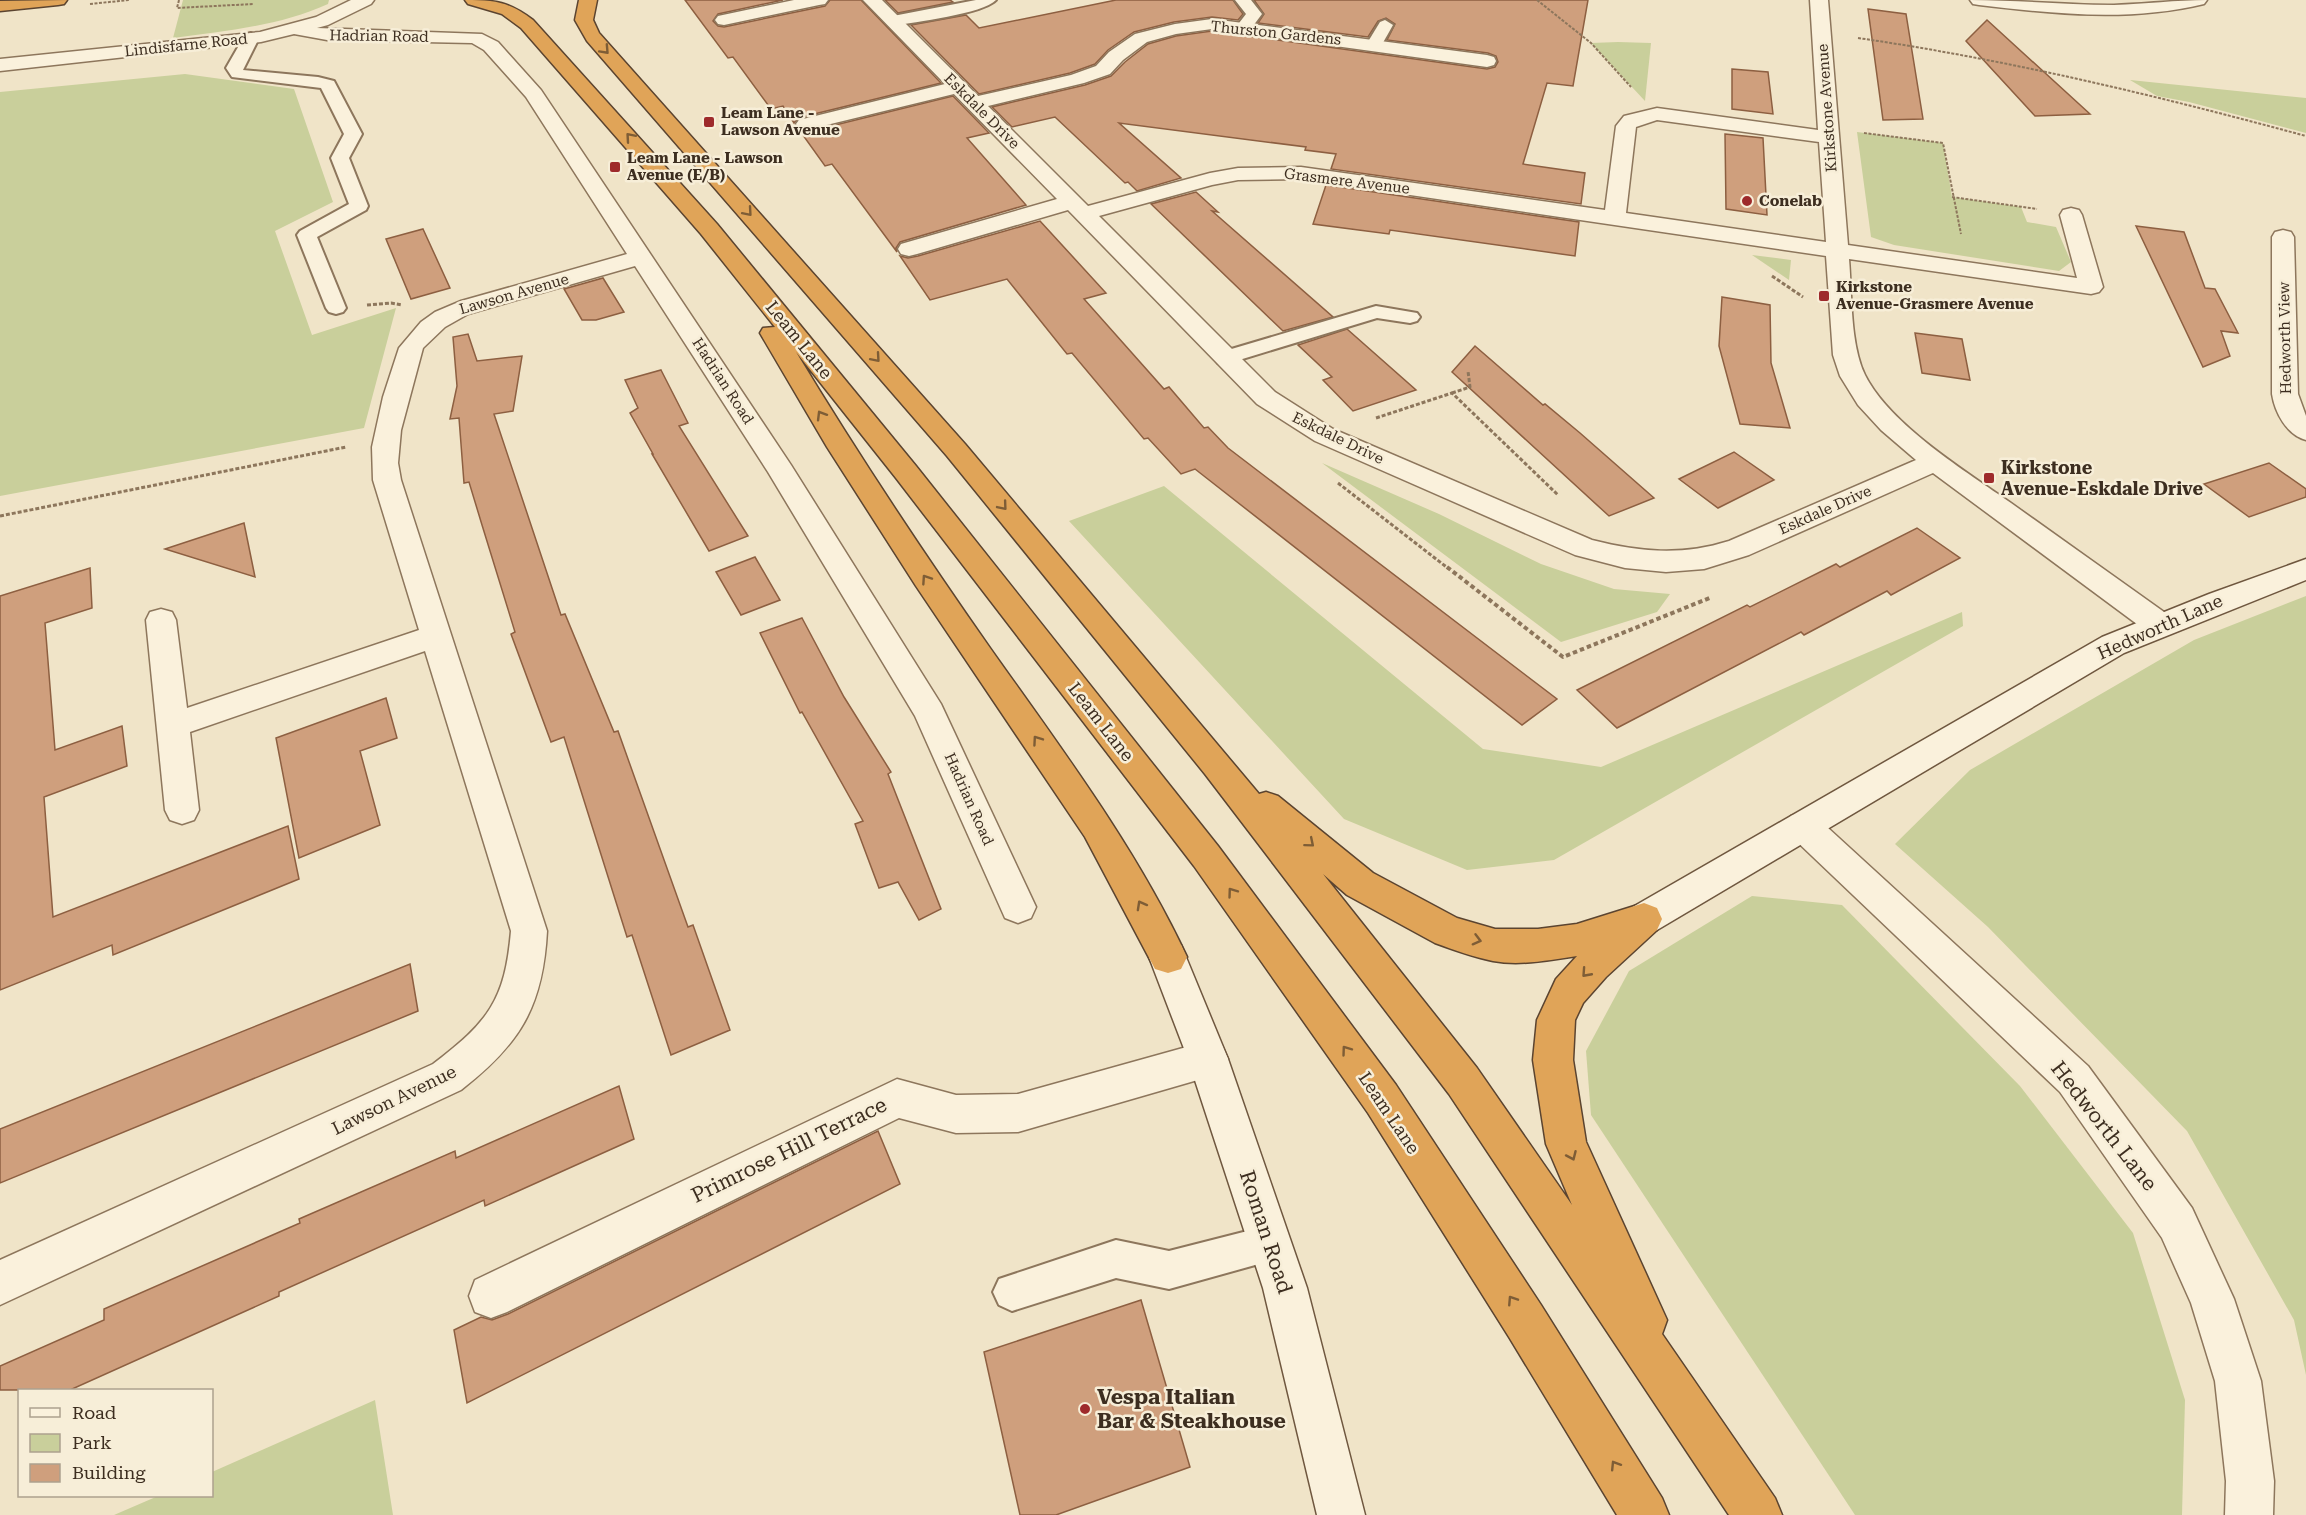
<svg xmlns="http://www.w3.org/2000/svg" width="2306" height="1515" font-family="'Roboto Serif',serif">
<rect width="100%" height="100%" fill="#f0e4c8"/>
<g fill="#c9cf9b">
<path d="M183 0H329L328 4C280 26 225 31 173 38Z"/>
<polygon points="1618,42 1651,43 1645,101 1591,43"/>
<polygon points="185,74 294,89 333,202 275,231 312,335 396,308 364,428 0,496 0,92"/>
<polygon points="2130,80 2306,98 2306,133 2189,102 2157,96"/>
<polygon points="1857,132 1943,143 1952,197 2021,207 2027,222 2056,227 2071,262 2059,271 1894,245 1871,237"/>
<polygon points="1752,255 1791,260 1789,280"/>
<polygon points="1322,463 1439,514 1541,564 1614,589 1670,594 1657,612 1561,642"/>
<polygon points="1164,486 1483,749 1601,767 1962,612 1963,626 1554,860 1467,870 1344,819 1069,521"/>
<polygon points="2306,596 2306,1375 2294,1320 2187,1131 1988,927 1895,844 1970,770 2194,640"/>
<polygon points="1752,896 1842,905 2020,1086 2133,1233 2185,1400 2182,1515 1855,1515 1591,1115 1586,1051 1629,971"/>
<polygon points="375,1400 393,1515 114,1515 158,1496 212,1496 212,1472"/>
</g>
<g fill="#cf9f7d" stroke="#8d5f41" stroke-width="1.5">
<polygon points="685,0 783,0 718,14 713,21 718,26 724,27 825,6 830,0 861,0 941,83 798,118 794,123 783,106 771,109 733,57 728,58"/>
<polygon points="885,0 950,0 953,2 898,13"/>
<polygon points="1116,0 1233,0 1243,14 1238,20 1212,17 1174,22 1134,32 1108,50 1095,64 1070,73 979,94 911,25 966,15 979,28"/>
<polygon points="1254,0 1588,0 1573,86 1547,83 1523,164 1585,173 1581,204 1331,169 1336,154 1305,150 1306,147 1119,123 1181,178 1137,191 1128,182 1125,183 1055,117 1012,127 992,107 1085,85 1111,76 1125,62 1148,44 1176,36 1212,31 1487,69 1495,67 1498,62 1496,56 1488,53 1387,40 1395,24 1386,18 1378,21 1368,37 1258,23 1264,14"/>
<polygon points="1868,9 1906,14 1923,119 1883,120"/>
<polygon points="1987,20 2090,114 2035,116 1966,41"/>
<polygon points="1732,69 1768,72 1773,114 1732,109"/>
<polygon points="953,96 989,133 967,138 1026,205 900,242 896,248 897,252 832,164 825,166 800,131 807,132"/>
<polygon points="1725,134 1763,138 1767,215 1726,209"/>
<polygon points="1326,185 1579,222 1575,256 1390,230 1389,234 1313,224"/>
<polygon points="1196,192 1218,212 1212,211 1333,317 1283,331 1151,204"/>
<polygon points="1040,221 1106,293 1084,299 1164,389 1169,387 1204,428 1208,427 1228,448 1557,699 1522,725 1195,469 1181,474 1148,438 1144,439 1072,353 1067,354 1007,279 930,300 900,256 908,258 918,256"/>
<polygon points="2136,226 2184,232 2205,288 2215,289 2238,333 2221,331 2230,356 2203,367"/>
<polygon points="423,229 450,288 411,299 386,239"/>
<polygon points="603,278 624,312 596,320 582,320 564,289"/>
<polygon points="1722,297 1770,305 1771,363 1790,428 1740,424 1719,346"/>
<polygon points="1347,329 1416,390 1353,411 1323,380 1332,377 1298,345"/>
<polygon points="1915,333 1962,339 1970,380 1922,373"/>
<polygon points="468,334 477,361 522,356 513,411 494,414 561,615 565,614 614,732 618,731 688,927 693,925 730,1030 671,1055 632,935 627,937 564,737 551,742 511,634 515,632 482,525 469,482 464,483 459,418 450,419 457,386 453,337"/>
<polygon points="1475,346 1543,405 1545,404 1580,433 1654,498 1609,516 1452,372"/>
<polygon points="661,370 688,423 679,426 748,536 709,551 652,454 653,454 630,413 638,408 625,380"/>
<polygon points="1734,452 1774,480 1718,508 1679,479"/>
<polygon points="2269,463 2306,489 2306,497 2249,517 2204,484"/>
<polygon points="244,523 255,577 165,549"/>
<polygon points="1917,528 1960,558 1891,595 1887,591 1804,635 1801,632 1617,728 1577,690 1747,605 1750,607 1836,564 1840,567"/>
<polygon points="755,557 780,600 741,615 716,572"/>
<polygon points="90,568 92,608 45,623 55,750 122,726 127,766 44,797 53,917 288,826 299,879 113,955 112,945 0,990 0,596"/>
<polygon points="802,618 844,697 891,772 888,774 941,909 919,920 898,882 879,888 855,824 863,821 802,712 800,713 760,633"/>
<polygon points="386,698 397,738 360,751 380,825 299,858 276,738"/>
<polygon points="410,964 418,1011 0,1183 0,1129"/>
<polygon points="619,1086 634,1139 485,1206 484,1200 279,1292 279,1296 70,1390 0,1390 0,1366 104,1320 104,1309 300,1223 299,1219 455,1151 456,1158"/>
<polygon points="878,1131 900,1184 467,1403 454,1330 481,1317 492,1320 508,1314"/>
<polygon points="1141,1300 1190,1467 1056,1515 1020,1515 984,1352"/>
</g>
<g fill="none" stroke-linecap="round" stroke-linejoin="round">
<g stroke="#8d765c" stroke-width="4">
<g id="lane">
<path d="M976 0H996C983 14 914 22 893 26L885 21 893 16Z"/>
<polygon points="1235,0 1251,0 1262,14 1250,30 1244,32 1236,27 1246,14"/>
<polygon points="1385,20 1393,25 1380,48 1368,48 1366,45 1380,22"/>
<polygon points="251,33 259,38 243,70 318,77 334,81 362,134 349,158 368,206 366,210 317,237 346,308 343,312 336,314 329,312 326,308 297,235 300,231 349,204 331,158 344,134 321,88 232,77 226,68 245,35"/>
<polygon points="1376,306 1417,313 1420,317 1417,321 1410,323 1377,318 1226,364 1218,363 1215,358 1218,353"/>
<polygon points="1271,1225 1284,1231 1290,1244 1284,1257 1169,1289 1116,1278 1012,1311 999,1305 993,1292 999,1279 1116,1240 1169,1251"/>
</g>
</g>
<g stroke="#8d765c" stroke-width="3">
<g id="street">
<path d="M351 0H374L371 4 328 25 317 28 482 34 498 42 541 90 791 465 941 704 1036 907 1031 918 1018 923 1005 918 915 716 768 472 635 266 468 314 445 327 423 348 401 430 398 463 401 480 547 931C543 1007 520 1044 461 1090L0 1305V1260L433 1064C488 1022 505 1001 511 931L425 651 190 732 199 810 194 820 182 824 170 820 165 810 146 620 150 612 161 609 172 612 176 620 187 708 419 630 373 480 372 447 383 397 399 348 421 322 435 312 461 301 627 254 526 97 484 50 472 43 327 40 294 34 261 42 0 71V59L260 32 316 17Z"/>
<polygon points="794,0 828,0 825,4 819,5 724,25 718,24 715,20 718,16"/>
<path d="M863 0H882L978 96 1071 75 1096 66 1109 52 1135 34 1175 24 1212 19 1487 55 1494 57 1496 61 1494 65 1487 67 1212 29 1176 34 1147 42 1123 60 1110 74 1084 83 988 106 1088 206 1210 173 1238 168 1301 167 1605 210 1616 126 1624 116 1657 108 1818 130 1810 0H1828L1848 245 2077 278 2060 215 2063 210 2071 208 2079 210 2082 215 2103 287 2099 292 2091 294 1849 259C1852 294 1850 344 1865 375 1890 425 1967 472 2011 503 2064 541 2118 579 2171 617L2175 625 2171 633 2160 636 2149 633 1933 473 1749 555 1704 569 1666 572 1625 568 1575 555 1315 441 1257 404 1068 210 917 254 909 256 901 254 898 249 901 244 1057 199 954 94 806 130 799 128 796 124 799 120 945 84ZM1657 120 1819 142 1826 242 1626 213 1636 127ZM1301 179 1826 256 1833 355 1840 376 1858 405 1881 430 1916 460 1729 541C1682 556 1639 552 1592 540L1333 429 1275 392 1099 216 1212 185 1238 180Z"/>
<path d="M1970 0C2018 0 2066 5 2114 5 2145 4 2176 0 2207 0L2204 4C2130 22 2054 14 1979 5L1973 4Z"/>
<path d="M2283 230 2291 232 2294 237 2298 394 2306 416V440C2287 435 2275 413 2272 394V237L2275 232Z"/>
<polygon points="1803,812 1815,816 2088,1066 2192,1208 2234,1299 2261,1381 2274,1481 2273,1515 2225,1515 2226,1481 2215,1381 2191,1303 2162,1238 2060,1092 1791,836 1786,826 1791,816"/>
<polygon points="1208,1041 1222,1046 1228,1059 1222,1072 1208,1077 1018,1132 956,1133 899,1118 507,1312 491,1318 475,1312 469,1296 475,1280 897,1079 956,1095 1018,1094"/>
</g>
</g>
<g stroke="#6f573f" stroke-width="3">
<g id="secondary">
<polygon points="2306,559 2306,580 2124,653 1657,930 1644,935 1631,930 1626,919 1631,908 2102,637 2209,594"/>
<polygon points="1168,941 1181,945 1228,1059 1307,1288 1365,1515 1317,1515 1263,1288 1188,1059 1149,957 1155,945"/>
</g>
</g>
<g stroke="#5b4430" stroke-width="3">
<g id="highway">
<polygon points="67,0 64,4 58,5 0,11 0,1"/>
<path d="M465 0C496 0 509 2 533 20L717 224 916 466 1218 846 1396 1085 1541 1305 1662 1498 1669 1515H1617L1509 1337 1368 1113 1194 866 896 478 796 352C857 453 922 551 990 648 1060 747 1135 846 1187 957L1181 969 1168 973 1155 969 1085 837 916 586 827 447 760 333 763 328 775 327 701 234 521 28 502 14 468 4Z"/>
<path d="M579 0H597L593 20 599 33 965 444 1259 794 1266 792 1278 796 1373 873 1457 918 1495 929H1538L1577 924 1644 903 1657 908 1662 919 1657 930 1606 977 1583 1003 1575 1020 1573 1060 1586 1142 1667 1320 1662 1334 1775 1498 1782 1515H1729L1449 1094 1205 774 947 456 587 41 575 20ZM1323 874 1347 895 1435 943C1454 950 1474 957 1493 961 1520 966 1551 960 1577 956L1556 979 1537 1020 1533 1060 1546 1144 1572 1205 1477 1068Z"/>
</g>
</g>
<g stroke="#8d765c" stroke-width="2" stroke-dasharray="3 1.5" stroke-linecap="butt">
<polyline points="179,0 177,8 253,4"/>
<polyline points="1537,0 1591,43 1631,87"/>
<polyline points="90,4 129,0"/>
<path d="M1858 38C2010 60 2158 96 2306 136"/>
<polyline points="1864,133 1943,143 1961,234"/>
<polyline points="1952,197 2037,209"/>
</g>
<g stroke="#8d765c" stroke-width="3" stroke-dasharray="4 2" stroke-linecap="butt">
<polyline points="1772,276 1803,297"/>
<polyline points="367,305 391,303 402,305"/>
<polyline points="1452,393 1470,387 1468,371"/>
<polyline points="1376,418 1452,393 1558,495"/>
<polyline points="1338,483 1449,569"/>
<polyline points="0,516 346,447"/>
</g>
<polyline stroke="#8d765c" stroke-width="4" stroke-dasharray="4.5 3" stroke-linecap="butt" points="1447,567 1563,657 1712,597"/>
<use href="#lane" fill="#faf1dc" fill-rule="evenodd"/>
<use href="#street" fill="#faf1dc" fill-rule="evenodd"/>
<use href="#secondary" fill="#faf1dc" fill-rule="evenodd"/>
<use href="#highway" fill="#e0a458" fill-rule="evenodd"/>
</g>
<defs><path id="oneway-chevron" d="M-2-3.5L2.5 0L-2 3.5" fill="none" stroke-width="1.6" stroke-linecap="round" stroke-linejoin="round" transform="scale(1.5)"/></defs>
<g stroke="#7e5d36">
<use href="#oneway-chevron" transform="translate(605 50) rotate(47)"/>
<use href="#oneway-chevron" transform="translate(630 137) rotate(-131)"/>
<use href="#oneway-chevron" transform="translate(748 212) rotate(49)"/>
<use href="#oneway-chevron" transform="translate(876 358) rotate(49)"/>
<use href="#oneway-chevron" transform="translate(821 415) rotate(-121)"/>
<use href="#oneway-chevron" transform="translate(1003 506) rotate(50)"/>
<use href="#oneway-chevron" transform="translate(926 579) rotate(-124)"/>
<use href="#oneway-chevron" transform="translate(1037 740) rotate(-125)"/>
<use href="#oneway-chevron" transform="translate(1310 843) rotate(40)"/>
<use href="#oneway-chevron" transform="translate(1232 892) rotate(-126)"/>
<use href="#oneway-chevron" transform="translate(1141 905) rotate(-119)"/>
<use href="#oneway-chevron" transform="translate(1477 940) rotate(15)"/>
<use href="#oneway-chevron" transform="translate(1586 973) rotate(132)"/>
<use href="#oneway-chevron" transform="translate(1346 1050) rotate(-126)"/>
<use href="#oneway-chevron" transform="translate(1572 1156) rotate(66)"/>
<use href="#oneway-chevron" transform="translate(1512 1300) rotate(-123)"/>
<use href="#oneway-chevron" transform="translate(1615 1465) rotate(-122)"/>
</g>
<g fill="#9e2a2b" stroke="#f7eed8" stroke-width="2">
<rect x="703" y="116" width="12" height="12" rx="3"/>
<rect x="609" y="161" width="12" height="12" rx="3"/>
<circle cx="1747" cy="201" r="6"/>
<rect x="1818" y="290" width="12" height="12" rx="3"/>
<rect x="1983" y="472" width="12" height="12" rx="3"/>
<circle cx="1085" cy="1409" r="6"/>
</g>
<g text-anchor="middle" stroke-width="5" stroke-linejoin="round" paint-order="stroke">
<g font-size="15" fill="#3d2e20" stroke="#f7eed8">
<text transform="translate(1276 33) rotate(6)" y="5">Thurston Gardens</text>
<text transform="translate(379 36) rotate(1)" y="5">Hadrian Road</text>
<text transform="translate(186 45) rotate(-6)" y="5">Lindisfarne Road</text>
<text transform="translate(1827 108) rotate(-94)" y="5">Kirkstone Avenue</text>
<text transform="translate(982 111) rotate(45)" y="5">Eskdale Drive</text>
<text transform="translate(1347 181) rotate(7)" y="5">Grasmere Avenue</text>
<text transform="translate(514 294) rotate(-16)" y="5">Lawson Avenue</text>
<text transform="translate(2285 338) rotate(-91)" y="5">Hedworth View</text>
<text transform="translate(723 381) rotate(57)" y="5">Hadrian Road</text>
<text transform="translate(1338 438) rotate(26)" y="5">Eskdale Drive</text>
<text transform="translate(1825 510) rotate(-24)" y="5">Eskdale Drive</text>
<text transform="translate(969 799) rotate(66)" y="5">Hadrian Road</text>
</g>
<g font-size="15" font-weight="bold" fill="#3d2e20" stroke="#f7eed8" text-anchor="start">
<text x="721" y="118">Leam Lane -<tspan x="721" dy="17">Lawson Avenue</tspan></text>
<text x="627" y="163">Leam Lane - Lawson<tspan x="627" dy="17">Avenue (E/B)</tspan></text>
<text x="1759" y="206">Conelab</text>
<text x="1836" y="292">Kirkstone<tspan x="1836" dy="17">Avenue-Grasmere Avenue</tspan></text>
</g>
<g font-size="18" fill="#3d2e20" stroke="#f7eed8">
<text transform="translate(799 340) rotate(51)" y="6">Leam Lane</text>
<text transform="translate(2160 627) rotate(-24)" y="6">Hedworth Lane</text>
<text transform="translate(1101 722) rotate(52)" y="6">Leam Lane</text>
<text transform="translate(394 1100) rotate(-26)" y="6">Lawson Avenue</text>
<text transform="translate(1389 1113) rotate(56)" y="6">Leam Lane</text>
</g>
<g font-size="18" font-weight="bold" fill="#3d2e20" stroke="#f7eed8" text-anchor="start">
<text x="2001" y="474">Kirkstone<tspan x="2001" dy="21">Avenue-Eskdale Drive</tspan></text>
</g>
<g font-size="21" fill="#3d2e20" stroke="#f7eed8">
<text transform="translate(2104 1126) rotate(52)" y="7">Hedworth Lane</text>
<text transform="translate(789 1150) rotate(-26)" y="7">Primrose Hill Terrace</text>
<text transform="translate(1266 1232) rotate(72)" y="7">Roman Road</text>
</g>
<g font-size="21" font-weight="bold" fill="#3d2e20" stroke="#f7eed8" text-anchor="start">
<text x="1097" y="1404">Vespa Italian<tspan x="1097" dy="24">Bar &amp; Steakhouse</tspan></text>
</g>
</g>
<rect x="18" y="1389" width="195" height="108" fill="#f7eed8" stroke="#ada18e" stroke-width="1.5"/>
<rect x="30" y="1408" width="30" height="9" fill="#faf1dc" stroke="#ada18e" stroke-width="1.5"/>
<text x="72" y="1419" font-size="18" fill="#3d2e20">Road</text>
<rect x="30" y="1434" width="30" height="18" fill="#c9cf9b" stroke="#ada18e" stroke-width="1.5"/>
<text x="72" y="1449" font-size="18" fill="#3d2e20">Park</text>
<rect x="30" y="1464" width="30" height="18" fill="#cf9f7d" stroke="#ada18e" stroke-width="1.5"/>
<text x="72" y="1479" font-size="18" fill="#3d2e20">Building</text>
</svg>
